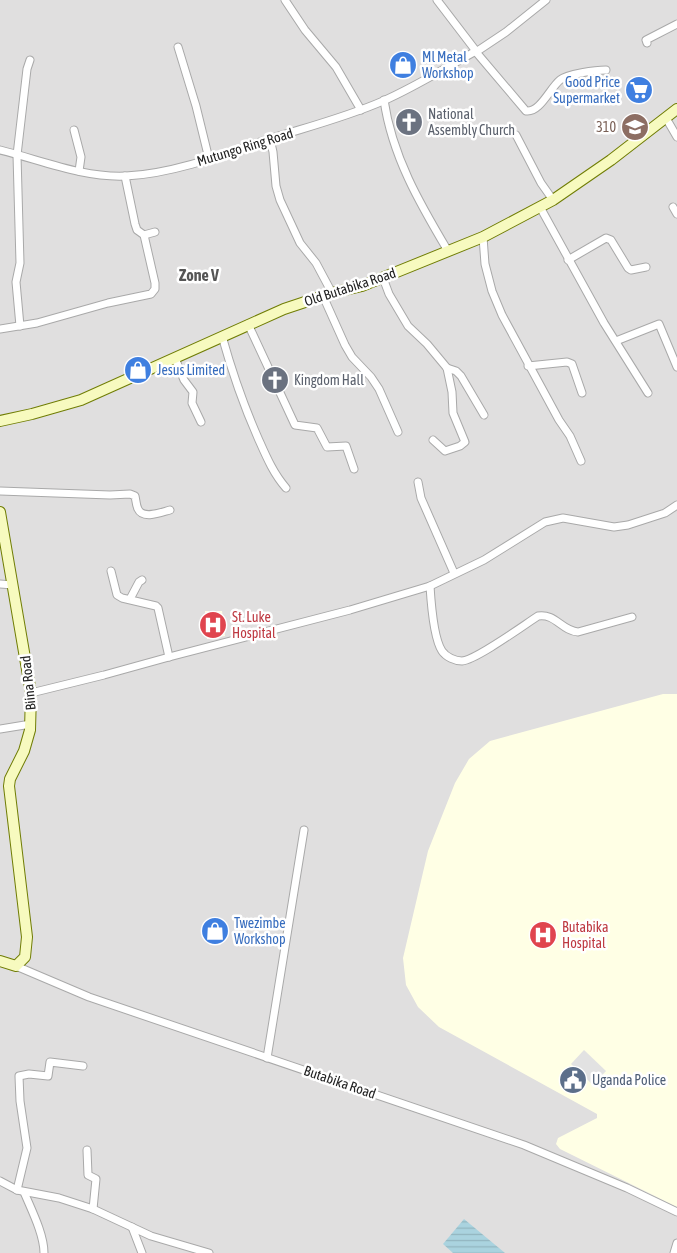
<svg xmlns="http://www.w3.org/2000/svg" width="677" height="1253" font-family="'Asap Condensed',sans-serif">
<defs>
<pattern id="water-rules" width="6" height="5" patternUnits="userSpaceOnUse" patternTransform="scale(1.25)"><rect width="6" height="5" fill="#aad3df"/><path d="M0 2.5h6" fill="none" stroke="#92b5bf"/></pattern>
</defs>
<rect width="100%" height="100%" fill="#f2efe9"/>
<rect fill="#e0dfdf" x="0" y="0" width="677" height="1253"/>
<g fill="#ffffe5">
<polygon points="205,611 222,611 225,636 207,639"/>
<polygon points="663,694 677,694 677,1207 560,1149 556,1144 558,1138 597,1118 597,1114 439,1027 418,1007 406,985 403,958 428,851 455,783 469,759 490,741"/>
</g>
<polygon fill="#e2e2e2" points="584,1050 606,1071 593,1085 571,1064"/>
<polygon fill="url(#water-rules)" points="464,1219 505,1253 453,1253 443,1244"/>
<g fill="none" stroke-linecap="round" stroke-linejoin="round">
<g stroke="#a9a9a9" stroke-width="9">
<g id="minor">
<polyline points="285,0 305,30 336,67 361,110"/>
<polyline points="437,0 476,51"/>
<polyline points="647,43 646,40 677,24"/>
<polyline points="178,47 196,106 209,159"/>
<path d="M476 52 526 111C540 113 550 88 560 80 567 74 596 70 606 70"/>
<path d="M384 100C392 156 420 204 448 251"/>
<polyline points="666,118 677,137"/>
<polyline points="74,130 81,157 79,171"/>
<polyline points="516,135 541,183 553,200"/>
<polyline points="270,139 273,152 276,186 280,200 300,243 316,263 332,293"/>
<path d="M0 150C41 160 83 178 126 176 169 174 217 157 257 143 299 129 342 119 383 101 415 87 445 68 476 51V52L506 32 546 0"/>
<polyline points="540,207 604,323 648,393"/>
<polyline points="673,207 677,214"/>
<polyline points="144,235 155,232"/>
<polyline points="483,237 485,264 492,291 502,315 559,420 570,436 581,461"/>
<polyline points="568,260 606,238 611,240 628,268 631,270 646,267"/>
<polyline points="383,278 389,294 408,326 427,344 447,368 452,392 453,413 465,442 460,446 445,451 433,440"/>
<polyline points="323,296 345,345 352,357 371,377 379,389 398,432"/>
<polyline points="248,324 295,425 317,428 327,447 346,446 354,469"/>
<polyline points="20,326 16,282 20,263 17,155 27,69 30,60"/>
<polyline points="0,329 37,323 108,303 151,294 155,289 155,283 144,235 137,230 135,224 125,176"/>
<path d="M222 336C232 372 243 404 258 438 266 456 273 473 286 488"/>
<polyline points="616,341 659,324 677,367"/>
<polyline points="175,358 184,380 193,392 192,403 201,422"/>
<polyline points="528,366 567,362 572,364 582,393"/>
<polyline points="447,368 456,371 461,376 484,415"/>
<polyline points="418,482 421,498 454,573"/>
<path d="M0 491 110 495 130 494 135 496C136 500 136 505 138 509 143 520 162 512 170 510"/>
<polyline points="111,571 117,595 122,598 156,606 158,608 169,657"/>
<polyline points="0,584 13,585"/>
<path d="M430 586C431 602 434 639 442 651 446 657 455 661 462 661 476 660 524 625 538 616 555 613 562 631 578 632L632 617"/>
<polyline points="130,599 139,582 142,580"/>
<polyline points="31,693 104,675 169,657 350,610 430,586 484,560 545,522 563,518 614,527 628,525 665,513 677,505"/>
<polyline points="0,729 31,724"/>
<polyline points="16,966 89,997 524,1145 627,1188 677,1212"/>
<polyline points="267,1058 304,830"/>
<polyline points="87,1150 88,1175 96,1179 93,1209"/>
<polyline points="0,1181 17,1190 59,1198 93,1209 151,1236 209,1253"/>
<polyline points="17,1190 27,1148 20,1101 19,1076 29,1074 48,1076 50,1062 83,1066"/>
<path d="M24 1192C31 1209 44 1234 44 1253"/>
<polyline points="132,1227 142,1253"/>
<polyline points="674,1253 677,1243"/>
</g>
</g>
<g stroke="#707d05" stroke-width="12">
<g id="secondary">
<polyline points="0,421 32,414 81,400 284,309 332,293 362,286 483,237 553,200 611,160 677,109"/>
<polyline points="0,512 31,693 30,730 24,751 10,779 9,786 27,937 25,957 16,966 0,961"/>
</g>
</g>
<use href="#minor" stroke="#fff" stroke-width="7"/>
<use href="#secondary" stroke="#f7fabf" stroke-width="10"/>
</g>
<defs>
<g id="shop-disc" transform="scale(1.4375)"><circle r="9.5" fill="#3f7fe0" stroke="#fff"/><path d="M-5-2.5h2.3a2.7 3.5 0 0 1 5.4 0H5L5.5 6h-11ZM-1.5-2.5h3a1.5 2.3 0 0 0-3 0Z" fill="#fff"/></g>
<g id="supermarket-disc" transform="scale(1.4375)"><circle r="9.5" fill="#3f7fe0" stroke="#fff"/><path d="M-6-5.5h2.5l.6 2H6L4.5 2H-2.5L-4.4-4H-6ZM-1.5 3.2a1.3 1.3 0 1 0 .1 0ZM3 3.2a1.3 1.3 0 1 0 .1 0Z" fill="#fff"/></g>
<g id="church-disc" transform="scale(1.4375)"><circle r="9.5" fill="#6b7280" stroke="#fff"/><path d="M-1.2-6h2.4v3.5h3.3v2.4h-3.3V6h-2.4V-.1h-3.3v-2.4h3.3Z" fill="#fff"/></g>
<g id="school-disc" transform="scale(1.4375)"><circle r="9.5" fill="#8d6e63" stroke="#fff"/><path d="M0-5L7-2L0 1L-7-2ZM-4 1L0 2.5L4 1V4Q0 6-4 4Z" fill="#fff"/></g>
<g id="hospital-disc" transform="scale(1.4375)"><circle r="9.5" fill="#e0444e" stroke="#fff"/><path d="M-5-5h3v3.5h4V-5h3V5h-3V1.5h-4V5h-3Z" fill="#fff"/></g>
<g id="civic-disc" transform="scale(1.4375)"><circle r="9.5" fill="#5c6f8a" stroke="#fff"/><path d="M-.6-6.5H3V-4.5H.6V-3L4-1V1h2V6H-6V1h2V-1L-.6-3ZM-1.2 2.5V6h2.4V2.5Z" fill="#fff"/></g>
</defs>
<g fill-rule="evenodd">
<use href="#shop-disc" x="403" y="65"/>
<use href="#supermarket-disc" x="639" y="90"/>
<use href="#church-disc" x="409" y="122"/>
<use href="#school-disc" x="635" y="127"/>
<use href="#shop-disc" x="138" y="370"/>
<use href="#church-disc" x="275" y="380"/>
<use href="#hospital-disc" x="213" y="625"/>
<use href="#shop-disc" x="215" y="931"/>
<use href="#hospital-disc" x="543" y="935"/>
<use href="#civic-disc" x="573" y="1080"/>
</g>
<g text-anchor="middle" stroke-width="5" stroke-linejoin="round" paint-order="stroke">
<g font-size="14" fill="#366cbe" stroke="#fff" text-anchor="start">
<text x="422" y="62">Ml Metal<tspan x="422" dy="16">Workshop</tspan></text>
<text x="620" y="87" text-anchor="end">Good Price<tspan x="620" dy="16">Supermarket</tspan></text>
<text x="157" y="375">Jesus Limited</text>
<text x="234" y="928">Twezimbe<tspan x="234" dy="16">Workshop</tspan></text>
</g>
<g font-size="14" fill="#5b616d" stroke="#fff" text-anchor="start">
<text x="428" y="119">National<tspan x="428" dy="16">Assembly Church</tspan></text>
<text x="294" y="385">Kingdom Hall</text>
</g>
<g font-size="14" fill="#785e54" stroke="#fff" text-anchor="end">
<text x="616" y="132">310</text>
</g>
<g font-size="14" fill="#222" stroke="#fff">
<text transform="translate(245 147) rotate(-17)" y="5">Mutungo Ring Road</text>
<text transform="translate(350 287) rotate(-18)" y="5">Old Butabika Road</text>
<text transform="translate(28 683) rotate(-96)" y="5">Biina Road</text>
<text transform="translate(340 1082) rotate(19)" y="5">Butabika Road</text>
</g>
<g font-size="14" fill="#be3a42" stroke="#fff" text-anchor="start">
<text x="232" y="622">St. Luke<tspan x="232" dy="16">Hospital</tspan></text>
<text x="562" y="932">Butabika<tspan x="562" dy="16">Hospital</tspan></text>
</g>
<g font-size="14" fill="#4e5e75" stroke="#fff" text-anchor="start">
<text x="592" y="1085">Uganda Police</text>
</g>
<g font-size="16" font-weight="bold" fill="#555" stroke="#fff">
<text x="199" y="281">Zone V</text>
</g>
</g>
</svg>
